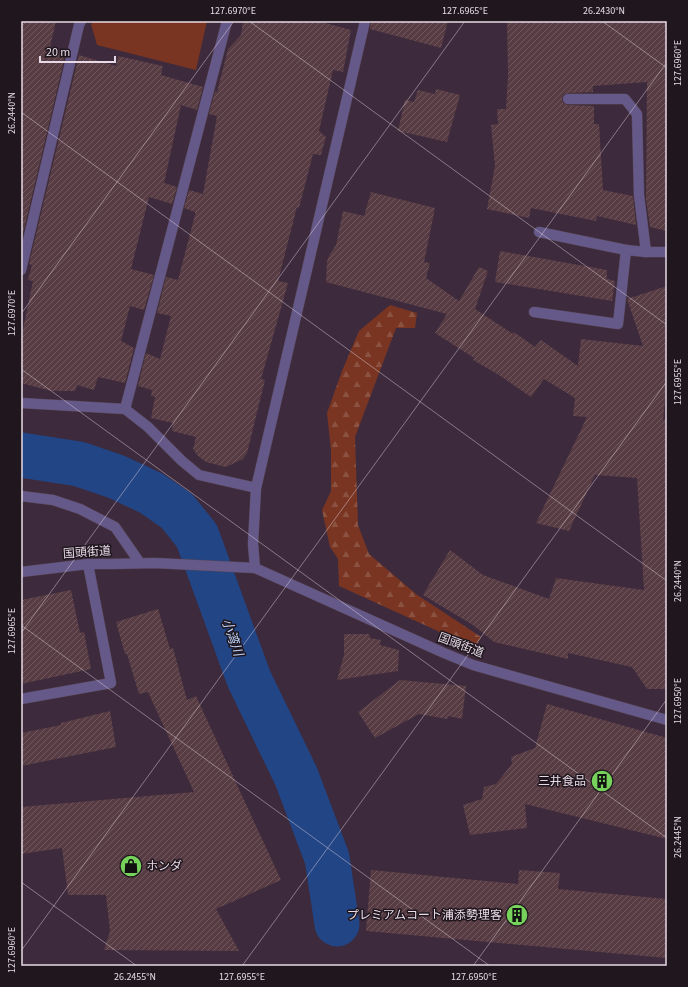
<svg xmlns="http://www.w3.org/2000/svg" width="688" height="987" font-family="'Source Sans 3','Noto Sans JP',sans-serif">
<defs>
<pattern id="forest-firs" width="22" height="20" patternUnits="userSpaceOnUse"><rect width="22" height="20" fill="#793521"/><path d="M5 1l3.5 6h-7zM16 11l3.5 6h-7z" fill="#8c5241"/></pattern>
<pattern id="building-hatch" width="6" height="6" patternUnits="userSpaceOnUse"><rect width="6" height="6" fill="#583c43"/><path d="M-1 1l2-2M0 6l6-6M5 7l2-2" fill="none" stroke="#70585e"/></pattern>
</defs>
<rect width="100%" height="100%" fill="#3d2a3c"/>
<polygon fill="url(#forest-firs)" points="390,305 417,313 415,328 396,328 355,437 358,525 369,554 416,594 481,637 475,648 339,586 338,559 330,547 322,510 331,491 331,450 327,413 342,371 359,331"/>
<polygon fill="#793521" points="93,21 207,21 196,70 97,45 91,24"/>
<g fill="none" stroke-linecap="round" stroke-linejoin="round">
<polyline stroke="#224585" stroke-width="45" points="21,455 79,464 117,477 151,493 177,511 197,536 249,679 296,776 327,858 337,924"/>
</g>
<g fill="url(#building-hatch)">
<polygon points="21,21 56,21 50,47 66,52 21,242"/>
<polygon points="243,21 318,21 351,30 343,72 333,70 319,131 326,137 322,151 321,155 313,154 299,208 297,207 278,281 288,283 261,379 265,380 247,453 243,459 226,467 206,462 198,456 193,449 196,437 172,431 173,423 151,418 155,397 151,396 152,390 138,386 146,353 160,359 171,316 157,313 166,277 178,280 195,215 195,212 184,208 189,190 203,194 217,116 209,114 215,91 217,92 228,49 241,35"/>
<polygon points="371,21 448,21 441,48 370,29"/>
<polygon points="521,21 667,21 667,231 650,227 646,199 647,82 593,86 593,92 568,93 563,95 562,99 563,103 568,105 594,106 594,124 599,124 603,190 633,196 636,225 597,216 596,221 531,208 529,218 487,209 495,166 491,125 498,124 497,109 506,109 508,76 507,22"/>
<polygon points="79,55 116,66 118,56 163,66 161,75 203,87 197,110 181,105 164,183 177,187 172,204 149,197 131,269 154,275 144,310 130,306 121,341 134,348 125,383 98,377 94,390 77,385 75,391 51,391 21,383 21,339 33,281 28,280 32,265 29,264"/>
<polygon points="436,89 460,95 447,142 398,131 405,100 414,102 418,90 435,94"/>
<polygon points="371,192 435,208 424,262 430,263 426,278 459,301 479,267 488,271 475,309 513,334 514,332 535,347 541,340 578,366 581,339 643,346 627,299 667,286 667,380 663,420 667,418 667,689 647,689 632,667 568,653 568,659 494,642 473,625 423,595 450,550 483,575 549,599 556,578 644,590 637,478 595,475 569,531 536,523 587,417 573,416 575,398 544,379 531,397 499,375 473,360 474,358 435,333 447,314 326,282 327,261 330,254 336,245 343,211 364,216"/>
<polygon points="500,251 607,270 607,279 615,281 612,301 495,282"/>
<polygon points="71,590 80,633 84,632 91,669 21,684 21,600"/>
<polygon points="158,609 170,649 173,648 187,700 196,696 281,880 216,909 239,951 104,950 110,931 106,895 68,895 62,848 21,854 21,807 194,792 148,692 139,694 127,654 125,654 116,622"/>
<polygon points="344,634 369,634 370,638 381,640 380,645 399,650 398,671 337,680 344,655"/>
<polygon points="400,680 466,686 462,719 448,716 447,719 419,714 375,738 358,712"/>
<polygon points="547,704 667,738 667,839 525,804 527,828 470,835 463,805 482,799 484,787 496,784 512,764 511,757 535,748"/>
<polygon points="110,711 116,747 21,766 21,733 61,725 61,723"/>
<polygon points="371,870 518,884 519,870 560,873 558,889 667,899 667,958 366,931"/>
</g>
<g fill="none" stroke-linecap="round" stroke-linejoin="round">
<g stroke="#584657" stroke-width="11">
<g id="minor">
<polyline points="568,99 625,99 637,114 639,195 646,252 667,252"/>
<polyline points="539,232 626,250"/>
<polyline points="21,270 79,25 81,21"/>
<polyline points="534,312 618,324 626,250 646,252"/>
<polyline points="21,403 125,409 148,427 182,461 199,475 256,488"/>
<polyline points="125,409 227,21"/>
<polyline points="21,496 53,500 80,509 115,527 140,563"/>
<polyline points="255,568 253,544 256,488 365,21"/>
<polyline points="21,572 88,564 112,564 155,563 255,568 444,653 473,665 667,720"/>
<polyline points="21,699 111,683 88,564"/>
</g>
</g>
<use href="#minor" stroke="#65598a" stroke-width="10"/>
</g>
<path fill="none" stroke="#e7dae6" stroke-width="1" stroke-opacity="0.45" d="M249 21 667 325M602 21 667 68M21 112 667 581M21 314 234 21M21 369 667 838M21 625 490 966M21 633 465 21M21 882 137 966M21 951 667 62M242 966 667 381M473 966 667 699"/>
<defs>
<g id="building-disc" transform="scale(1.15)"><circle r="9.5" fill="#76d25a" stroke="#1f161e"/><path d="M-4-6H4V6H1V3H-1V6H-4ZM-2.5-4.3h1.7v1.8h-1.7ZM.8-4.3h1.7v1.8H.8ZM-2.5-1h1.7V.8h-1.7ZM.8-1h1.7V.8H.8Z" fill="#111"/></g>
<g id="shop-disc" transform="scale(1.15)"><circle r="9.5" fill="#76d25a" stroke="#1f161e"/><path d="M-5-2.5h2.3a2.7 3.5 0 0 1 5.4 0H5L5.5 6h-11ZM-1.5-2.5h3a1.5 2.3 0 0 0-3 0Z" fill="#111"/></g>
</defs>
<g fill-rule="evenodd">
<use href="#building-disc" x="602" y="781"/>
<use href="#shop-disc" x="131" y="866"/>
<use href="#building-disc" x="517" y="915"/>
</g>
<g text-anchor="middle" stroke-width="3" stroke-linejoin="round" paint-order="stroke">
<g font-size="12" fill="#e7dae6" stroke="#1f161e">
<text transform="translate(87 552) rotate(-4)" y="4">国頭街道</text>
<text transform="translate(461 645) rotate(21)" y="4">国頭街道</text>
</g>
<g font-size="12" fill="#e7dae6" stroke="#1f161e" text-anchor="end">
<text x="586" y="785">三井食品</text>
<text x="146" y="870" text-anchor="start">ホンダ</text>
<text x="502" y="919">プレミアムコート浦添勢理客</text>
</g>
<g font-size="13" font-style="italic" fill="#c0d6fc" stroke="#1f161e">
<text transform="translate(233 637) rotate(70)" y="5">小湾川</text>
</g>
</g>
<rect width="688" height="987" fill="none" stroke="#1f161e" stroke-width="44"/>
<path d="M40 56v6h75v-6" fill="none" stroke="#e7dae6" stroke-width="2"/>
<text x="46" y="56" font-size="12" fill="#e7dae6" stroke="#1f161e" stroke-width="3" paint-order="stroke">20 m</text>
<rect x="22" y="22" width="644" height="943" fill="none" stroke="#e7dae6" stroke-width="1.5"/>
<g font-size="10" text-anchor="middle" fill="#e7dae6">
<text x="233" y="14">127.6970°E</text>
<text x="465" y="14">127.6965°E</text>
<text x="604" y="14">26.2430°N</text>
<text transform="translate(677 63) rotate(-90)" y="4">127.6960°E</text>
<text transform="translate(11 113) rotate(-90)" y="4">26.2440°N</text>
<text transform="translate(11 313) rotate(-90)" y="4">127.6970°E</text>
<text transform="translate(677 382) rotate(-90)" y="4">127.6955°E</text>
<text transform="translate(677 581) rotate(-90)" y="4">26.2440°N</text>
<text transform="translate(11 631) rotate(-90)" y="4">127.6965°E</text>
<text transform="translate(677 701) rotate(-90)" y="4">127.6950°E</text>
<text transform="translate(677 837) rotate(-90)" y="4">26.2445°N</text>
<text transform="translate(11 950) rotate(-90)" y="4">127.6960°E</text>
<text x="135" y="980">26.2455°N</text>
<text x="242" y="980">127.6955°E</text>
<text x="474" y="980">127.6950°E</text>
</g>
</svg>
